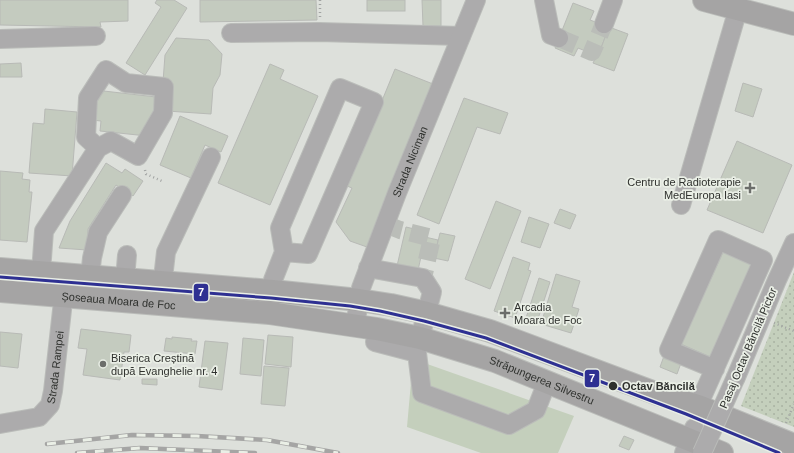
<svg xmlns="http://www.w3.org/2000/svg" width="794" height="453" font-family="Arial,sans-serif">
<defs>
<pattern id="park-dots" width="8" height="8" patternUnits="userSpaceOnUse"><rect width="8" height="8" fill="#c4cfbc"/><path d="M2 2h.1M6 6h.1" fill="none" stroke="#a9b2a2" stroke-width="1.8" stroke-linecap="round"/></pattern>
</defs>
<rect width="100%" height="100%" fill="#dde0db"/>
<polygon fill="#c4cfbc" points="413,359 574,416 558,453 481,453 407,427"/>
<polygon fill="url(#park-dots)" points="794,272 794,427 741,406"/>
<g fill="#c4cbbf" stroke="#b8bab6">
<polygon points="0,0 128,0 128,21 100,22 101,27 0,25"/>
<polygon points="157,0 174,0 187,8 145,75 126,63 161,7 155,3"/>
<polygon points="200,0 316,0 317,20 200,22"/>
<rect x="367" y="0" width="38" height="11"/>
<polygon points="422,0 441,0 441,26 423,26"/>
<polygon points="573,3 594,11 590,20 609,27 598,56 578,48 574,56 555,48"/>
<polygon points="609,27 628,34 614,71 593,63 597,55 598,56"/>
<polygon points="176,38 209,40 222,54 220,75 213,88 211,114 167,111 163,82 165,55"/>
<polygon points="21,63 22,77 0,77 0,64"/>
<polygon points="270,64 284,70 280,79 318,96 270,205 218,183"/>
<polygon points="395,69 433,84 367,247 350,241 336,222 352,188 347,186"/>
<polygon points="743,83 762,89 753,117 735,111"/>
<polygon points="95,90 156,97 152,131 147,136 100,131 101,121 92,120"/>
<polygon points="464,98 508,113 500,134 477,127 439,224 417,215"/>
<polygon points="45,109 77,112 72,176 29,173 33,123 44,124"/>
<polygon points="180,116 228,136 221,152 205,145 191,178 160,165"/>
<polygon points="737,141 792,165 763,233 707,210"/>
<polygon points="106,163 122,173 125,169 143,181 133,196 116,185 88,229 87,250 59,248 70,221"/>
<polygon points="0,171 23,173 22,179 30,180 29,192 32,192 27,242 0,240"/>
<polygon points="496,201 521,211 490,289 465,279"/>
<polygon points="560,209 576,215 570,229 554,223"/>
<polygon points="529,217 549,224 540,248 521,242"/>
<polygon points="406,227 427,232 425,237 438,240 435,255 422,252 415,284 394,279"/>
<polygon points="440,233 455,236 448,261 434,258"/>
<polygon points="724,250 752,263 710,357 681,344"/>
<polygon points="513,257 530,263 528,270 531,271 515,318 494,311"/>
<polygon points="556,274 580,281 572,307 579,309 571,333 541,324"/>
<polygon points="539,278 550,282 537,322 526,318"/>
<polygon points="81,329 131,335 129,352 124,352 120,380 83,375 87,349 78,348"/>
<polygon points="0,332 22,334 18,368 0,366"/>
<polygon points="268,335 293,337 291,367 265,364"/>
<polygon points="172,337 192,339 191,341 197,341 195,354 164,351 166,338 172,339"/>
<polygon points="243,338 264,340 261,376 240,374"/>
<polygon points="205,341 228,343 222,390 199,387"/>
<polygon points="664,356 681,363 677,374 660,367"/>
<polygon points="264,366 289,368 285,406 261,404"/>
<polygon points="142,379 157,379 157,385 142,384"/>
<polygon points="624,436 634,440 629,450 619,446"/>
</g>
<g fill="none" stroke-linecap="round" stroke-linejoin="round">
<g stroke="#babdb8" stroke-width="18" stroke-dasharray="18 9" stroke-linecap="butt">
<polyline points="559,38 592,52 604,24"/>
<polyline points="385,224 400,230 432,238 423,278"/>
</g>
<g stroke="#babcb9" stroke-width="20">
<g id="minor">
<polyline points="544,0 551,35 559,38"/>
<polyline points="604,24 613,0"/>
<polyline points="231,33 319,32 461,36"/>
<polyline points="0,39 96,36"/>
<polyline points="681,205 738,9"/>
<polyline points="368,268 423,278 432,292 420,338"/>
<polyline points="41,272 44,231 98,148 111,141 138,156 163,113 164,87 126,83 106,70 88,98 86,137 98,148"/>
<polyline points="90,276 92,258 98,232 122,195"/>
<polyline points="125,279 127,255"/>
<polyline points="161,296 166,252 211,157"/>
<polyline points="270,304 273,280 284,252 280,228 340,88 374,102 308,254 284,252"/>
<path id="s1" d="M355 326 361 288 397 193 476 0"/>
<polyline points="377,329 375,342 417,353 422,393 509,425 536,410 547,382"/>
<polyline points="736,377 777,280 794,243"/>
<polyline points="698,406 763,260 718,240 669,350 715,369"/>
<path id="s2" d="M0 424 39 417 50 405 53 391 65 283"/>
<polyline points="684,453 694,428"/>
</g>
</g>
<g stroke="#babcb9" stroke-width="24">
<g id="major">
<polyline points="704,0 794,24"/>
<polyline points="0,269 272,291 359,300 391,305 427,313 490,331 658,394 698,406 794,445"/>
<path id="s3" d="M0 291 269 313 377 329 420 338 495 361 722 453"/>
</g>
</g>
<g stroke="#a2a4a3" stroke-width="2.5" stroke-dasharray="1 3" stroke-linecap="butt">
<polyline points="320,17 320,0"/>
<polyline points="145,170 146,174 164,182"/>
<polyline points="774,323 794,331"/>
<polyline points="786,423 794,404"/>
</g>
<use href="#minor" stroke="#acabac" stroke-width="18"/>
<use href="#major" stroke="#a5a4a4" stroke-width="22"/>
<g stroke="#a5a5a4" stroke-width="4.5">
<g id="rail">
<polyline points="47,444 132,435 197,436 267,440 338,453"/>
<polyline points="77,453 140,448 255,453"/>
</g>
</g>
<use href="#rail" stroke="#eaefe6" stroke-width="3" stroke-dasharray="9" stroke-linecap="butt"/>
<g stroke="#babcb9" stroke-width="20" stroke-linecap="butt">
<polyline id="minor-bridge" points="702,453 736,377"/>
</g>
<use href="#minor-bridge" stroke="#acabac" stroke-width="18"/>
<g stroke="#eaefe6" stroke-width="6">
<polyline id="tram-1" points="0,277 271,298 350,306 380,311 424,321 486,338 686,414 779,453"/>
</g>
<use href="#tram-1" stroke="#2e3092" stroke-width="3"/>
</g>
<g fill="#6c6e6b" stroke="#eaefe6" stroke-width="1.5">
<path d="M748 182h4v4h4v4h-4v4h-4v-4h-4v-4h4z"/>
<path d="M503 307h4v4h4v4h-4v4h-4v-4h-4v-4h4z"/>
<circle cx="103" cy="364" r="4"/>
</g>
<circle fill="#2f312e" stroke="#eaefe6" stroke-width="1.5" cx="613" cy="386" r="5"/>
<g text-anchor="middle" stroke-width="3.5" stroke-linejoin="round" paint-order="stroke">
<g font-size="11" fill="#2f312e" stroke="#eaefe6">
<text dy="4" stroke="none"><textPath href="#s1" startOffset="174">Strada Niciman</textPath></text>
<text dy="4" stroke="none"><textPath href="#s3" startOffset="119">Șoseaua Moara de Foc</textPath></text>
<text transform="translate(748 348) rotate(-67)" y="4">Pasaj Octav Băncilă Pictor</text>
<text dy="4" stroke="none"><textPath href="#s2" startOffset="94">Strada Rampei</textPath></text>
<text dy="4" stroke="none"><textPath href="#s3" startOffset="552">Străpungerea Silvestru</textPath></text>
</g>
<g font-size="11" fill="#2f312e" stroke="#eaefe6" text-anchor="start">
<text x="741" y="186" text-anchor="end">Centru de Radioterapie<tspan x="741" dy="13">MedEuropa Iasi</tspan></text>
<text x="514" y="311">Arcadia<tspan x="514" dy="13">Moara de Foc</tspan></text>
<text x="111" y="362">Biserica Creștină<tspan x="111" dy="13">după Evanghelie nr. 4</tspan></text>
</g>
<g font-size="11" font-weight="bold" fill="#2f312e" stroke="#eaefe6" text-anchor="start">
<text x="622" y="390">Octav Băncilă</text>
</g>
</g>
<g stroke="#eaefe6" stroke-width="1.5">
<rect x="193" y="283" width="16" height="19" rx="4" fill="#2e3092"/>
<rect x="584" y="369" width="16" height="19" rx="4" fill="#2e3092"/>
</g>
<g font-size="11" text-anchor="middle" font-weight="bold" fill="#fff">
<text x="201" y="296">7</text>
<text x="592" y="382">7</text>
</g>
</svg>
